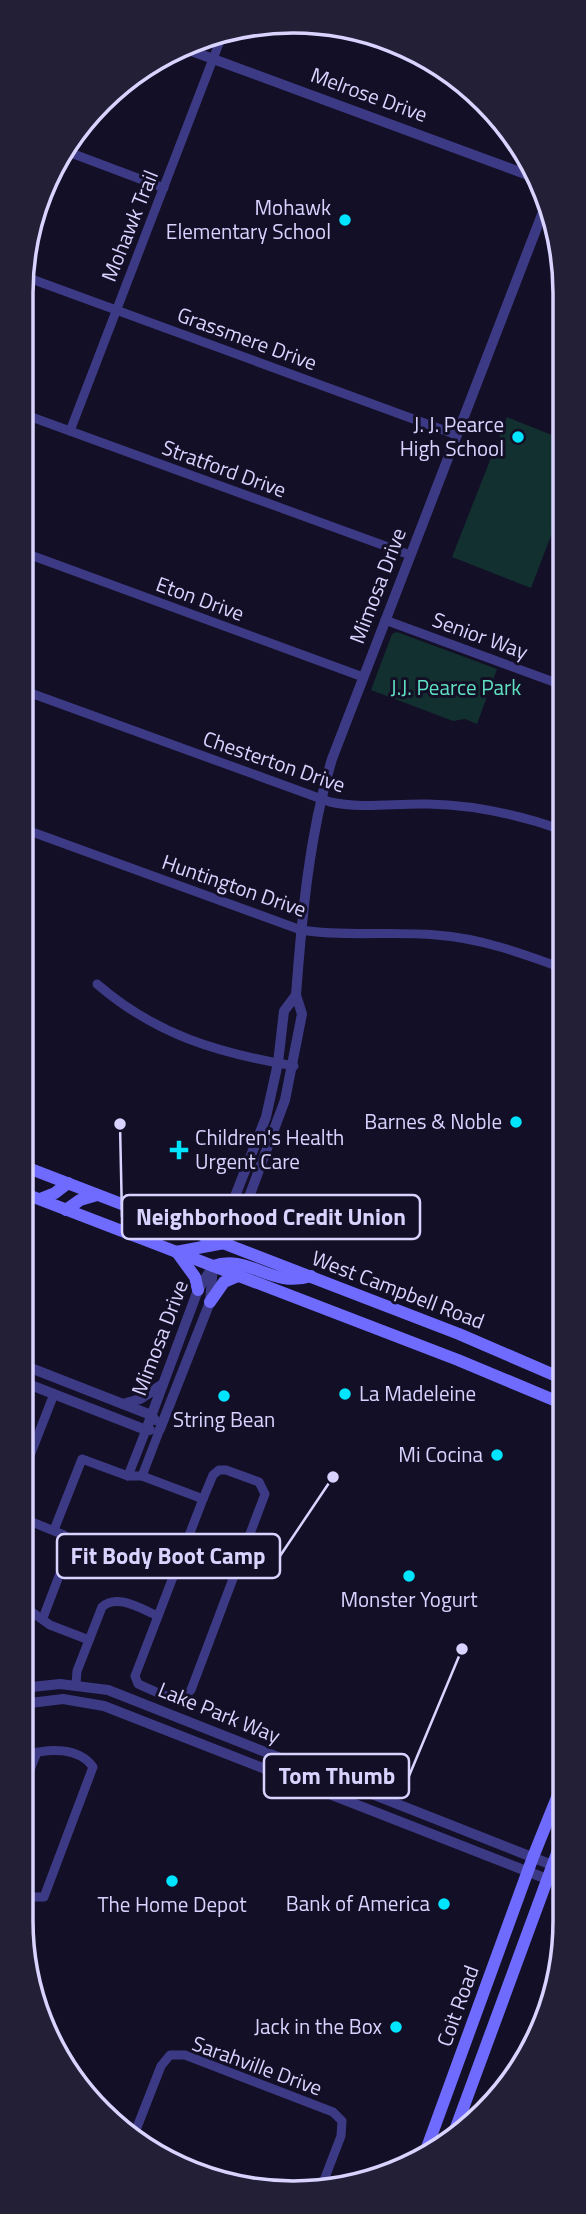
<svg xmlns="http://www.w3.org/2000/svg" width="586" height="2214" font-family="'Titillium Web',sans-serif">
<rect width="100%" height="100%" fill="#130f26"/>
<g fill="#12302f">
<polygon points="507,417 562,439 562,507 531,588 452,557"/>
<polygon points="397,632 497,669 477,724 465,719 453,721 371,690 392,634"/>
</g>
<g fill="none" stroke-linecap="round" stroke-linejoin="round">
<g stroke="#3d3a85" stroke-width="9">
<polyline points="63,150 164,188"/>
<polyline points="26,277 457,435"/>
<polyline points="26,415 410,555"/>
<polyline points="70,431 223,33"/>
<polyline points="25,553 363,677"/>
<polyline points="385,620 562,685"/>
<path d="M25 691 330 802C363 809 395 803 428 804 473 805 520 815 562 830"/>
<path d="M24 829 301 930C346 937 391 931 436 935 480 938 521 953 562 968"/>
<path d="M97 984C156 1035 218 1053 294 1066"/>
<polyline points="22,1437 35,1442"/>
<path d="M219 1470H226L259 1482 265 1494 191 1690C175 1706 156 1691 138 1684L135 1676 203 1499 213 1475Z"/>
<polyline points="22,1476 54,1394"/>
<polyline points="128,1476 146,1430"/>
<polyline points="142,1476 160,1429"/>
<polyline points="22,1518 64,1535 69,1539 70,1547 43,1618"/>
<polyline points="54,1530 82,1459 128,1476 142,1476 203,1499"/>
<polyline points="22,1605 50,1625 89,1640"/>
<path d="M76 1684 77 1671 102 1607C117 1593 141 1609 158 1616"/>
<polyline points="21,1793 37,1752"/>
<path d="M21 1892 33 1897H44L93 1767C79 1747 48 1748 28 1755L22 1753"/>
<polyline points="37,2003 45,2010 43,2027"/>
<polyline points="134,2135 161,2066 170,2055 185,2055 333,2112 342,2121 341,2136 321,2188"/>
</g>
<g stroke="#3d3a85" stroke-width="10">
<polyline points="186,49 539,179"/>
<path d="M224 1243 236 1232 285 1100 302 1014 296 995C302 915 309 836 332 759L546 204"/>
<polyline points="224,1243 223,1227 266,1117 278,1063 284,1011 296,995"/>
<polyline points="23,1365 151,1415 155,1420"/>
<polyline points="23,1382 146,1430 150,1430"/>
<polyline points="123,1404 140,1399 163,1384"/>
<polyline points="160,1429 210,1302 213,1266"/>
<polyline points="146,1430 198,1290 213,1266"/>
<polyline points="22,1688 60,1684 108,1690 552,1865"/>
<polyline points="22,1704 63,1699 104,1706 547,1879"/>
</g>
<g stroke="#6f6bff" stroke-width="12">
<polyline points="23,1166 459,1334 561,1378"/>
<polyline points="23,1193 458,1360 561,1403"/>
<polyline points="40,1199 55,1193 68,1183"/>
<polyline points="66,1210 80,1200 97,1195"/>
<polyline points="176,1252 224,1243"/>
<polyline points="179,1255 195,1277 198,1290"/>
<path d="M213 1266C248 1253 271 1289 311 1276"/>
<polyline points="210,1302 224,1282 238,1276"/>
<polyline points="451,2141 560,1845"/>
<polyline points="425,2153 533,1857 560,1790"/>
</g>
</g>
<g fill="#00e5ff" stroke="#130f26" stroke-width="2.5">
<circle cx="345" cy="220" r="7"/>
<circle cx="518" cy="437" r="7"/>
<circle cx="516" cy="1122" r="7"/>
<path d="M175.5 1139.5h7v7h7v7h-7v7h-7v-7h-7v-7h7z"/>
<circle cx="345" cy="1394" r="7"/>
<circle cx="224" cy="1396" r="7"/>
<circle cx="497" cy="1455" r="7"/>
<circle cx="409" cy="1576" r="7"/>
<circle cx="172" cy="1881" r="7"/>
<circle cx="444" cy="1904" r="7"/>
<circle cx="396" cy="2027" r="7"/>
</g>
<g text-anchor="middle" stroke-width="6" stroke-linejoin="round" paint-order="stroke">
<g font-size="21" fill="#d9d4ff" stroke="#130f26">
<text transform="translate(369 95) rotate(20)" y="7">Melrose Drive</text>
<text transform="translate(130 226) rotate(-68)" y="7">Mohawk Trail</text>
<text transform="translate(247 339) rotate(20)" y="7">Grassmere Drive</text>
<text transform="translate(224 469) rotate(20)" y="7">Stratford Drive</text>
<text transform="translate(378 586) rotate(-69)" y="7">Mimosa Drive</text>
<text transform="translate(200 599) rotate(20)" y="7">Eton Drive</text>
<text transform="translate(480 636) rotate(20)" y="7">Senior Way</text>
<text transform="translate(274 762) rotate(19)" y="7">Chesterton Drive</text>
<text transform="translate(234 886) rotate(19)" y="7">Huntington Drive</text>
<text transform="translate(398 1290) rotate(21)" y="7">West Campbell Road</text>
<text transform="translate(160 1338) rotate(-69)" y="7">Mimosa Drive</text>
<text transform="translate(219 1713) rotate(22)" y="7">Lake Park Way</text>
<text transform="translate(458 2006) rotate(-70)" y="7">Coit Road</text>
<text transform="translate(257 2066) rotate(20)" y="7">Sarahville Drive</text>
</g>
<g font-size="21" fill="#d9d4ff" stroke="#130f26" text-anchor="end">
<text x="331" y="215">Mohawk<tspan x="331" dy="24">Elementary School</tspan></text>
<text x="504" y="432">J. J. Pearce<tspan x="504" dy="24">High School</tspan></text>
<text x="502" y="1129">Barnes &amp; Noble</text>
<text x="195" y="1145" text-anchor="start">Children's Health<tspan x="195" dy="24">Urgent Care</tspan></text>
<text x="359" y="1401" text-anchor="start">La Madeleine</text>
<text x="224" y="1427" text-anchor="middle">String Bean</text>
<text x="483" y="1462">Mi Cocina</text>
<text x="409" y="1607" text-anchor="middle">Monster Yogurt</text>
<text x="430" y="1911">Bank of America</text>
<text x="172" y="1912" text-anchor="middle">The Home Depot</text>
<text x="382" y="2034">Jack in the Box</text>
</g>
<g font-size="21" fill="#5fe0c0" stroke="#130f26">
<text x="456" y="695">J.J. Pearce Park</text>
</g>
</g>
<path d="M0 0H586V2214H0ZM293 33H293A260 260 0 0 1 553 293V1921A260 260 0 0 1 293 2181H293A260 260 0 0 1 33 1921V293A260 260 0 0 1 293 33Z" fill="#231f37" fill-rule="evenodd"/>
<path fill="none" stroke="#d9d4ff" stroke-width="3.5" d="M293 33H293A260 260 0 0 1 553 293V1921A260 260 0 0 1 293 2181H293A260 260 0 0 1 33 1921V293A260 260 0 0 1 293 33Z"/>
<path fill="none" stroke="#d9d4ff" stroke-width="2.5" d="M120 1124L122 1217M333 1477L280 1556M462 1649L409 1776"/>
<g fill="#d9d4ff" stroke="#130f26" stroke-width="2.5">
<circle cx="120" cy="1124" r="7"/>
<circle cx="333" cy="1477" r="7"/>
<circle cx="462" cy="1649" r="7"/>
</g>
<g fill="#130f26" stroke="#d9d4ff" stroke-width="2.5">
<rect x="122" y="1195" width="298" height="44" rx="7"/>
<rect x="57" y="1534" width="223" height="44" rx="7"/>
<rect x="264" y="1754" width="145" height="44" rx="7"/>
</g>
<g font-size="23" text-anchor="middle" font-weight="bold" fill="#d9d4ff">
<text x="271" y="1225">Neighborhood Credit Union</text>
<text x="168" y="1564">Fit Body Boot Camp</text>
<text x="337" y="1784">Tom Thumb</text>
</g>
</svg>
